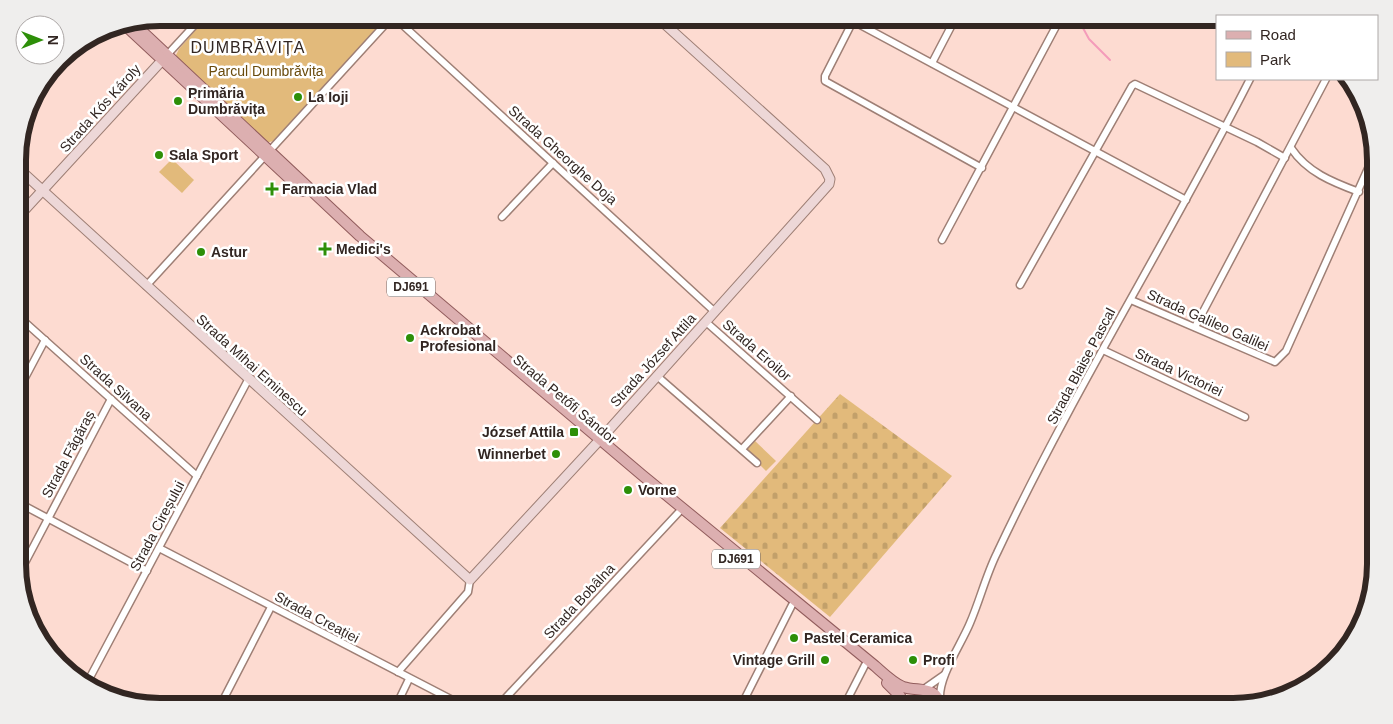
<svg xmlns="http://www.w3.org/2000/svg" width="1393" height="724" font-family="Helvetica,sans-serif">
<defs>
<pattern id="cemetery-stones" width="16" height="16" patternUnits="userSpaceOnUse" patternTransform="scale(1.25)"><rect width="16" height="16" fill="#e2ba7b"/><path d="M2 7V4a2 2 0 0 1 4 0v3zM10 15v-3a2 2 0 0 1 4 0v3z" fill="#c2a06a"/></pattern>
</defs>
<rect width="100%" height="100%" fill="#fddbd1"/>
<polygon fill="url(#cemetery-stones)" points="840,394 952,476 830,617 720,528"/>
<g fill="#e2ba7b">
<polygon points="206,18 392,18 274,141 265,143 177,61 176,55 179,49"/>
<polygon points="172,159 194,180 182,193 159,172"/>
<polygon points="18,184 28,193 18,205"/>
<polygon points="754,440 776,461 766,471 745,450"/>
</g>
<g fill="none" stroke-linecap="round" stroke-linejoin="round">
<polyline stroke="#f49cba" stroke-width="2" points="1077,17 1089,39 1110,60"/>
<g stroke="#9e7f75" stroke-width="9">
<g id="street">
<polyline points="394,17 715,312"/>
<polyline points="854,19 825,76 825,81 982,168"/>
<polyline points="853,21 1186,200"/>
<polyline points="167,55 202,17"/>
<polyline points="932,63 956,17"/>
<path d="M1291 148C1307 172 1332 182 1359 192"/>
<polyline points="502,217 553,163"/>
<polyline points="942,240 1061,17"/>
<polyline points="1020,285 1132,86 1135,84 1257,142 1285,158"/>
<polyline points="146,286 392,17"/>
<polyline points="1131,300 1275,362 1286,351 1374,155"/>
<polyline points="18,316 197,476"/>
<polyline points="706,322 817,420"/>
<polyline points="1195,327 1326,79"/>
<polyline points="1103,350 1245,417"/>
<polyline points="657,376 757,463"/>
<polyline points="18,391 45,340"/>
<polyline points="742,449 791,396"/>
<polyline points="19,503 147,571"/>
<polyline points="159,548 464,706"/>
<polyline points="19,574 111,399"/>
<polyline points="398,672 468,592 470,580"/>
<polyline points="87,683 248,380"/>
<polyline points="924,689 944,675"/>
<path d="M940 700C938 677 961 645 970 623 980 600 986 575 997 553 1073 391 1169 239 1250 79"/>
<polyline points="220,706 271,607"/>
<polyline points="396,706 409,679"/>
<polyline points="498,706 679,512"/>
<polyline points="741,706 792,605"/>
<polyline points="844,706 865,665"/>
</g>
</g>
<g stroke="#9e7f75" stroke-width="11">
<g id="secondary">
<polyline points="18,168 470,580 607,432 829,184 830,179 825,169 657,17"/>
<polyline points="18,217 167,55"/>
</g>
</g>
<g stroke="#915c5c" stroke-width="12">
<g id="primary">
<path d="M133 23 360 236 642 475 875 666C883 673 893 683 903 687 919 692 936 685 941 706"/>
<polyline points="125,25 303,191"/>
<polyline points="887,683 900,696 904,706"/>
</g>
</g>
<use href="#street" stroke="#fff" stroke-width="6"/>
<use href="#secondary" stroke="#edd7d7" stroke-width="9"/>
<use href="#primary" stroke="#dcafb0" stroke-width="10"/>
</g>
<g fill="#2d8f08" stroke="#fff" stroke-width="2">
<circle cx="298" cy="97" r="5"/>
<circle cx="178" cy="101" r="5"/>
<circle cx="159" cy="155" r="5"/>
<path d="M269.5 181.5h5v5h5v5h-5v5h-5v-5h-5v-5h5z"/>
<path d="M322.5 241.5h5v5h5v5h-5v5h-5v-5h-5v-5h5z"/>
<circle cx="201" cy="252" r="5"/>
<circle cx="410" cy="338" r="5"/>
<rect x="569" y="427" width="10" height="10" rx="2.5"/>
<circle cx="556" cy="454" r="5"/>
<circle cx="628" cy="490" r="5"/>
<circle cx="794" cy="638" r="5"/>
<circle cx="825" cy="660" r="5"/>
<circle cx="913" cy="660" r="5"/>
</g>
<g text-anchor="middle" stroke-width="5" stroke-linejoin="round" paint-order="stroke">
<g fill="#fff" stroke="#706764" stroke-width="1">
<rect x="387" y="277.5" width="48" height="19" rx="4"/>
<rect x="712" y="549.5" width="48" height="19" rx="4"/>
</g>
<g font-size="12" font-weight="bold" fill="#322622">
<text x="411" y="291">DJ691</text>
<text x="736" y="563">DJ691</text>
</g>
<g font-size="14" fill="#6a4b0c" stroke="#fff">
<text x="266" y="76">Parcul Dumbrăvița</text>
</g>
<g font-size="14" font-weight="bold" fill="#322622" stroke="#fff" text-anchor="start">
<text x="188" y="98">Primăria<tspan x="188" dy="16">Dumbrăvița</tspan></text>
<text x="308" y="102">La Ioji</text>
<text x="169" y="160">Sala Sport</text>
<text x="282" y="194">Farmacia Vlad</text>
<text x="336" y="254">Medici's</text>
<text x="211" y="257">Astur</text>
<text x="420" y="335">Ackrobat<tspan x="420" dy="16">Profesional</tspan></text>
<text x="564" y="437" text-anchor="end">József Attila</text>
<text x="546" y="459" text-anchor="end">Winnerbet</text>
<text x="638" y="495">Vorne</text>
<text x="804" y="643">Pastel Ceramica</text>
<text x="815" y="665" text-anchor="end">Vintage Grill</text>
<text x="923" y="665">Profi</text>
</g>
<g font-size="14" fill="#322622" stroke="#fff">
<text transform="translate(100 108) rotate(-48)" y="5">Strada Kós Károly</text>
<text transform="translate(563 155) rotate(42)" y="5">Strada Gheorghe Doja</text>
<text transform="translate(1208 320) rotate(24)" y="5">Strada Galileo Galilei</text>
<text transform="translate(757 350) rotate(41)" y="5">Strada Eroilor</text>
<text transform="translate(653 360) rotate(-48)" y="5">Strada József Attila</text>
<text transform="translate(252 365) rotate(42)" y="5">Strada Mihai Eminescu</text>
<text transform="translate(1081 366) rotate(-62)" y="5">Strada Blaise Pascal</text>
<text transform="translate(1179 372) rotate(25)" y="5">Strada Victoriei</text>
<text transform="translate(116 387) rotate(42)" y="5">Strada Silvana</text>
<text transform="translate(565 399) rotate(40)" y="5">Strada Petőfi Sándor</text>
<text transform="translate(68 454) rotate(-62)" y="5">Strada Făgăraș</text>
<text transform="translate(157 526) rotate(-62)" y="5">Strada Cireșului</text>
<text transform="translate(579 601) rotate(-47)" y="5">Strada Bobâlna</text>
<text transform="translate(317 617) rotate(28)" y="5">Strada Creației</text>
</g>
<g font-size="16" letter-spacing="1" fill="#322622" stroke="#fff">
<text x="248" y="53">DUMBRĂVIȚA</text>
</g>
</g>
<path d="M0 0H1393V724H0ZM160 26H1233A134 134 0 0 1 1367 160V564A134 134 0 0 1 1233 698H160A134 134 0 0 1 26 564V160A134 134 0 0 1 160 26Z" fill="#efeeed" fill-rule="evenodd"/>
<path fill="none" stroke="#322622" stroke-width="6" d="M160 26H1233A134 134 0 0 1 1367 160V564A134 134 0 0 1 1233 698H160A134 134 0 0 1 26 564V160A134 134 0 0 1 160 26Z"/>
<rect x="1216" y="15" width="162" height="65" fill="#ffffff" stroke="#ada8a7"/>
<rect x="1226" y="31" width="25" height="8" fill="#dcafb0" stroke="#ada8a7"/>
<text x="1260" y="40" font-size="15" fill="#322622">Road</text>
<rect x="1226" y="52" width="25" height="15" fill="#e2ba7b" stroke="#ada8a7"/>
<text x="1260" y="65" font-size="15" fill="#322622">Park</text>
<g transform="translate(40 40) rotate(90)"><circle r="24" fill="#ffffff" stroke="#ada8a7"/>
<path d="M0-4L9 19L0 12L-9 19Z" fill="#2d8f08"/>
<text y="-8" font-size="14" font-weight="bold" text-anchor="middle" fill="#322622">N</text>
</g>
</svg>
